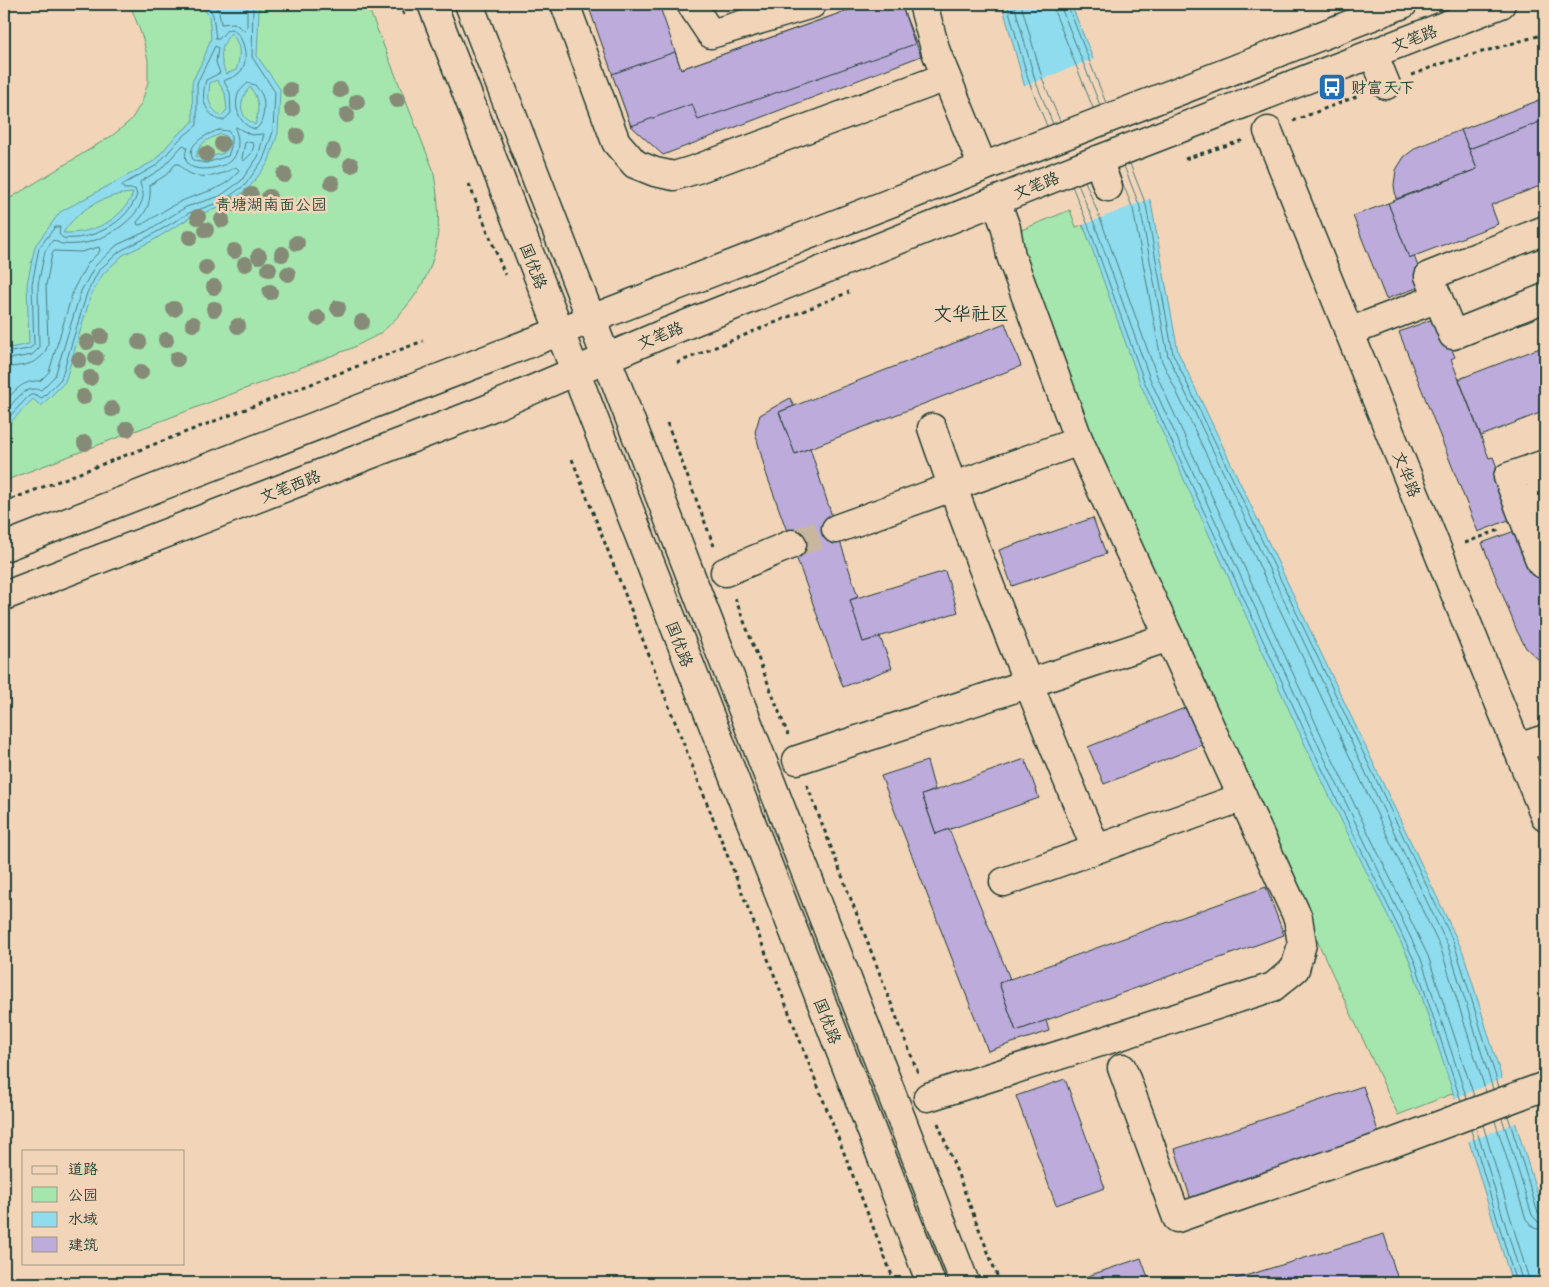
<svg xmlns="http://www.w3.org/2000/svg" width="1549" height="1287" font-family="'Comic Neue','LXGW WenKai TC',sans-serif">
<rect width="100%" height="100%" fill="#f2d5b8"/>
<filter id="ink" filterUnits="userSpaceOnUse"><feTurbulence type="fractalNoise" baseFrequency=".02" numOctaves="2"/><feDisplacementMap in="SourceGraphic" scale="10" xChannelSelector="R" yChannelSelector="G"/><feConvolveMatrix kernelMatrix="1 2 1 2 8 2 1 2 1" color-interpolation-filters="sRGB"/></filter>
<g filter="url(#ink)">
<g fill="#a5e6af" stroke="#629272">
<path d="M130 4H367L433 169C443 221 442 265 406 307 398 316 389 327 379 334 371 339 361 343 352 348L4 481V202L113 135 131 120 142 102 148 82V60L143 39Z"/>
<polygon points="1070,210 1076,227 1082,225 1086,232 1411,963 1454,1093 1398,1115 1085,440 1014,233"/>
</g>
<g fill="#8fdcee" stroke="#629ca4" fill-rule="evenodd">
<path d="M201 4H258L259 9 257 56 280 89 278 133 268 163 249 188 225 206 191 217 152 241 123 255 103 274 91 295 65 382 41 406 33 399 4 429V349L29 344 27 284 35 246 60 212 154 161 176 136 193 122 192 82 204 58 211 38 209 16ZM231 33C241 45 241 56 236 70L226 74C219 58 220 46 231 33ZM217 80 225 93 227 110 221 116C207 106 208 99 210 83ZM250 87C260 100 259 110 255 125 253 123 247 120 245 117 238 107 243 95 250 87ZM220 134 226 136V146L224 153 206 158 196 157C199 142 207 140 220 134ZM133 193C122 221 92 234 63 233 78 209 105 194 133 193Z"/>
<polygon points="1002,4 1071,4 1151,203 1178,352 1463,952 1545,1219 1545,1283 1512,1283 1471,1148 1411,963 1311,758 1140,383 1086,232 1024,84"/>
</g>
<g fill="#f2d5b8">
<polygon points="1096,58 1152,198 1080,226 1022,87"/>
<polygon points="1504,1078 1518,1122 1467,1142 1453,1099"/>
</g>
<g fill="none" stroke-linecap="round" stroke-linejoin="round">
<g stroke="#4c7d7e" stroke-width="1">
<polyline points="214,4 219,12 221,24 234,23 245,31 247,28 247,4"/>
<polyline points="1007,4 1029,82 1047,126"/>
<polyline points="1014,4 1035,80 1053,124"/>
<polyline points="1021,4 1042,78 1060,121"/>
<polyline points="1053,4 1055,13 1093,108"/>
<polyline points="1061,4 1062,10 1100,105"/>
<polyline points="1067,4 1106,103"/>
<path d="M248 83 255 85C257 88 260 91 262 95 266 103 264 124 256 129 240 127 232 106 239 92 241 89 245 86 248 83Z"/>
<path d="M219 130 228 131 231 135V147L228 156 206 163 194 161C183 145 207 134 219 130Z"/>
<polygon points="248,142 253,143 254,146 251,154 244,161 242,158 245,143"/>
<path d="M176 164H179C192 183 219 177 236 167L239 170C227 189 203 192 184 200 170 206 156 216 143 224L138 225 137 222C148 211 151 200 150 185L166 175Z"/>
<polyline points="1130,164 1146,205 1173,354 1454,943 1499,1087"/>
<polyline points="1124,166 1140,207 1168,356 1448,946 1493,1089"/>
<polyline points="1117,169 1133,209 1161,359 1441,949 1486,1092"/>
<polyline points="1085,181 1103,226 1157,376 1328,750 1428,956 1474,1096"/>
<polyline points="1078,184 1096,228 1150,379 1322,753 1421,959 1467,1099"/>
<polyline points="1072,186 1090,230 1144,381 1316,756 1415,962 1461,1101"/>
<path d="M4 353 29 349 34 345 32 284 39 248 55 227H60L59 234 63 238C92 241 127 223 137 195L135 189H124L122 185 157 165 179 140 197 125V83L215 46 218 48 216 62 220 73 206 80C201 98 203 109 218 120H224L231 113 230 93 224 81C228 78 234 78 238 74 251 65 245 34 231 29L227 30 219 39H216L213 15 207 4"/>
<path d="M4 360 32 355 39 348 38 285 45 251 53 240C57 241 59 244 63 244 68 245 74 244 79 244 102 242 139 220 143 197 144 191 140 187 140 182L161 169 183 145 187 147C186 152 184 157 187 162 193 174 221 168 230 162 239 155 240 138 235 129L236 127 251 135 264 134 258 157 241 181 220 196 186 207 147 231 117 245 95 266 81 291 55 376 41 390C23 385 16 401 4 413"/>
<path d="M4 367C21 367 45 364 48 343L46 285 52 254 54 251 81 252 99 247 100 251 88 263 74 288 49 372 40 381C22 380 15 391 4 402"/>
<polyline points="4,422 29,396 34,394 42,398 61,379 87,293 99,270 120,251 150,236 189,213 223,201 245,185 263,160 273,132 275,92 252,57 253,4"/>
<polyline points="1508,1116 1538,1213 1541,1216 1545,1217"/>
<polyline points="1502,1118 1532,1215 1538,1222 1545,1223"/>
<polyline points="1495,1121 1526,1219 1534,1228 1545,1231"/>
<polyline points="1483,1125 1530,1283"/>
<polyline points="1476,1128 1523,1283"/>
<polyline points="1471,1130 1516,1283"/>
</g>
</g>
<g fill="#bdabdb" stroke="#1f3d34">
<polygon points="592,4 659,4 681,69 866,4 901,4 921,56 663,155 631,126 588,5"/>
<polygon points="866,4 901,4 915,44 698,120 692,104 631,126 612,74 675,52 681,69"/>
<polygon points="1545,98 1545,120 1469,149 1461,130"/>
<polygon points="1545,120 1545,184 1491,205 1498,224 1409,258 1388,203 1477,169 1469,149"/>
<polygon points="1461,130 1477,169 1396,199 1394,185 1396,170 1404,157 1417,147"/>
<polygon points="1388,203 1409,258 1414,256 1425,285 1386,299 1353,216"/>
<polygon points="1438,317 1455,357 1451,359 1489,458 1493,457 1516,517 1478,532 1399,332"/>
<polygon points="1005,323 1021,366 795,454 779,412"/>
<polygon points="1545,346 1545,411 1481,436 1459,379"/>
<polygon points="790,398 794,406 779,412 795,454 810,448 858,597 850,600 863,642 880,637 892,668 843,687 766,473 755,432 760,415"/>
<polygon points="1093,518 1106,554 1012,586 999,550"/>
<polygon points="1520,529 1545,595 1545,663 1539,660 1526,648 1517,631 1482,543"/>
<polygon points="945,571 958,612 863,642 850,600"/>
<polygon points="1187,707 1202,745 1104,784 1088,747"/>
<polygon points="1025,759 1039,798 936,834 922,795"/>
<polygon points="927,761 935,790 922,795 936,834 949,829 1010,979 999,983 1016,1031 1046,1020 1049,1031 988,1051 881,776"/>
<polygon points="1266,887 1284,935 1016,1031 999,983"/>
<polygon points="1065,1079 1105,1188 1056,1205 1016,1096"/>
<polygon points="1363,1086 1380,1137 1191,1200 1175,1149"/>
<polygon points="1384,1234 1399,1283 1236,1283 1235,1279"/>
<polygon points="1141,1258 1150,1283 1081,1283 1079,1279"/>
</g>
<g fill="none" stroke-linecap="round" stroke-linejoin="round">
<polyline stroke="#c8b79e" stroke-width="28" stroke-dasharray="28 14" stroke-linecap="butt" points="792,544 836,529"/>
<g stroke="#1f3d34" stroke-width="31">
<g id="minor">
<polyline points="565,4 616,142 635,164 655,172 674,176 697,169 946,77"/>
<polyline points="691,4 711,34 812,4"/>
<polyline points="923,4 936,52 983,167"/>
<polyline points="1268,131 1545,816"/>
<polyline points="1545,230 1429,276 1453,335 1545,298"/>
<polyline points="1349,332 1438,298"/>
<path d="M932 428C981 571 1039 710 1096 849"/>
<polyline points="1545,464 1508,477 1541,563 1545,562"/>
<path d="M1545 482C1534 495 1533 512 1545 525"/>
<polyline points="836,529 1079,441"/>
<polyline points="725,572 792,544"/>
<polyline points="1518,748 1545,739"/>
<polyline points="797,760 1169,637"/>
<polyline points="1004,882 1243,797"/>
<polyline points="1122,1068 1177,1218 1395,1142 1545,1086"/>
<polyline points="928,1097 1273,987 1295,969 1302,944 1298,918 1079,441 1011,256 1006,228 996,201"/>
</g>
</g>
<g stroke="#1f3d34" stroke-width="31">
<g id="major">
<polyline points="432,4 931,1283"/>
<polyline points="469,4 965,1283"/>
<polyline points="1373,53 1386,85"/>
<polyline points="1098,160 1108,187"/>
<polyline points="4,547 1403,4"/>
<polyline points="4,596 485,410 665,333 1098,160 1501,4"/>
</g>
</g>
<g stroke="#1f3d34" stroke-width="3" stroke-dasharray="4 4" stroke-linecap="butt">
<polyline points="399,4 405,17"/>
<polyline points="1412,75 1440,64 1545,34"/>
<polyline points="1293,121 1360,95"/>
<polyline points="1185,159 1243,140"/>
<polyline points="469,184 505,275"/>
<polyline points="677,363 849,292"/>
<polyline points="667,423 714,546"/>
<polyline points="572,459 895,1283"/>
<polyline points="4,502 423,341"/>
<polyline points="1465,543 1499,530"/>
<polyline points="735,598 788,735"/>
<polyline points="807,785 918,1073"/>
<polyline points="938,1123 1000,1283"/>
</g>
<use href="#minor" stroke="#f2d5b8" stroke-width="28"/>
<use href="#major" stroke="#f2d5b8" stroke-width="28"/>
</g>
<g fill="#858b76">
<circle cx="290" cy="90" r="8"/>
<circle cx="340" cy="90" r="8"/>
<circle cx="397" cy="100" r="8"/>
<circle cx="357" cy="102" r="8"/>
<circle cx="292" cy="109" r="8"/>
<circle cx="347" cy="115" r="8"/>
<circle cx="297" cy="136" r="8"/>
<circle cx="222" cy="144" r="8"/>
<circle cx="333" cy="151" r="8"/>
<circle cx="206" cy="154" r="8"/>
<circle cx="351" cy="165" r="8"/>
<circle cx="284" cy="175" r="8"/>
<circle cx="332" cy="183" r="8"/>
<circle cx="251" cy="195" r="8"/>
<circle cx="269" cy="197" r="8"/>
<circle cx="233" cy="204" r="8"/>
<circle cx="198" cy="217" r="8"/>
<circle cx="222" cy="220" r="8"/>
<circle cx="206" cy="230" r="8"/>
<circle cx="190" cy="237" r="8"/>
<circle cx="297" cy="243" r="8"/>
<circle cx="234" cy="251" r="8"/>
<circle cx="282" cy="254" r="8"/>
<circle cx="259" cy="256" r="8"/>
<circle cx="245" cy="264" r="8"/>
<circle cx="206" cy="268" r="8"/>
<circle cx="269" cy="269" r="8"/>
<circle cx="288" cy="274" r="8"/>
<circle cx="214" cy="287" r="8"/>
<circle cx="270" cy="292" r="8"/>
<circle cx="338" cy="308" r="8"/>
<circle cx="174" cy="309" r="8"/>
<circle cx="214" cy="309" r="8"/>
<circle cx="318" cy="318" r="8"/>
<circle cx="362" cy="322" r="8"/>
<circle cx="193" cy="324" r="8"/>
<circle cx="238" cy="326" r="8"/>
<circle cx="101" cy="336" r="8"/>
<circle cx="166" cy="340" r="8"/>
<circle cx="87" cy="342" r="8"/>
<circle cx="139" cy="342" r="8"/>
<circle cx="96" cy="358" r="8"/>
<circle cx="177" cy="359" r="8"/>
<circle cx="79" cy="360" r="8"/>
<circle cx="141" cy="372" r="8"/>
<circle cx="90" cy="378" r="8"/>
<circle cx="83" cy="397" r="8"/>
<circle cx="112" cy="409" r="8"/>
<circle cx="127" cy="429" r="8"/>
<circle cx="85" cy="443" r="8"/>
</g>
</g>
<defs>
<g id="bus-square" transform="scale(1.4375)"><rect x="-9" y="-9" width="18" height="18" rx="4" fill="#1f6fb2" stroke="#f2d5b8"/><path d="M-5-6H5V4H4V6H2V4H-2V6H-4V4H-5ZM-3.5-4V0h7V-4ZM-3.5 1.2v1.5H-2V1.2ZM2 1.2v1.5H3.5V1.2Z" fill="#fff"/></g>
</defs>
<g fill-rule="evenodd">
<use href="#bus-square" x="1332" y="87"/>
</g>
<g text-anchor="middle" stroke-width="5" stroke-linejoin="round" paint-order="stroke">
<g font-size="16" fill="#1f3d34" stroke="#f2d5b8">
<text transform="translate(1414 38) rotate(-21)" y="6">文笔路</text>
<text transform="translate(1036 185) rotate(-22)" y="6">文笔路</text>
<text transform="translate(534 266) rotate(69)" y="6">国优路</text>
<text transform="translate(660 335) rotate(-22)" y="6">文笔路</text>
<text transform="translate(1407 474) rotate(68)" y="6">文华路</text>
<text transform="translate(290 486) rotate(-21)" y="6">文笔西路</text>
<text transform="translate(680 644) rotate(69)" y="6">国优路</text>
<text transform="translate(828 1021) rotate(69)" y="6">国优路</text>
</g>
<g font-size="16" fill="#1f3d34" stroke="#f2d5b8" text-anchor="start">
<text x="1351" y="93">财富天下</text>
</g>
<g font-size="16" fill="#2c4e40" stroke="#f2d5b8">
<text x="271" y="210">青塘湖南面公园</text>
</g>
<g font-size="19" fill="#1f3d34" stroke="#f2d5b8">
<text x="971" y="320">文华社区</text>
</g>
</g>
<rect width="1549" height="1287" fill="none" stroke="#f2d5b8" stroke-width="20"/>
<rect x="10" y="10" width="1529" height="1267" fill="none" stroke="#1f3d34" stroke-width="2" filter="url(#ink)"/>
<rect x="22" y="1150" width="162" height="115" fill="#f2d5b8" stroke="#9e9883"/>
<rect x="32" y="1166" width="25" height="8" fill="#f2d5b8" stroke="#9e9883"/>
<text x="68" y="1174" font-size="15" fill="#1f3d34">道路</text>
<rect x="32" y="1187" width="25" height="15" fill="#a5e6af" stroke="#9e9883"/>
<text x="68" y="1200" font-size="15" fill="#1f3d34">公园</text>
<rect x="32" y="1212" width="25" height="15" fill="#8fdcee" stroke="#9e9883"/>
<text x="68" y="1224" font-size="15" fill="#1f3d34">水域</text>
<rect x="32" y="1237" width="25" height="15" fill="#bdabdb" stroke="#9e9883"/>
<text x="68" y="1250" font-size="15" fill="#1f3d34">建筑</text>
</svg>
